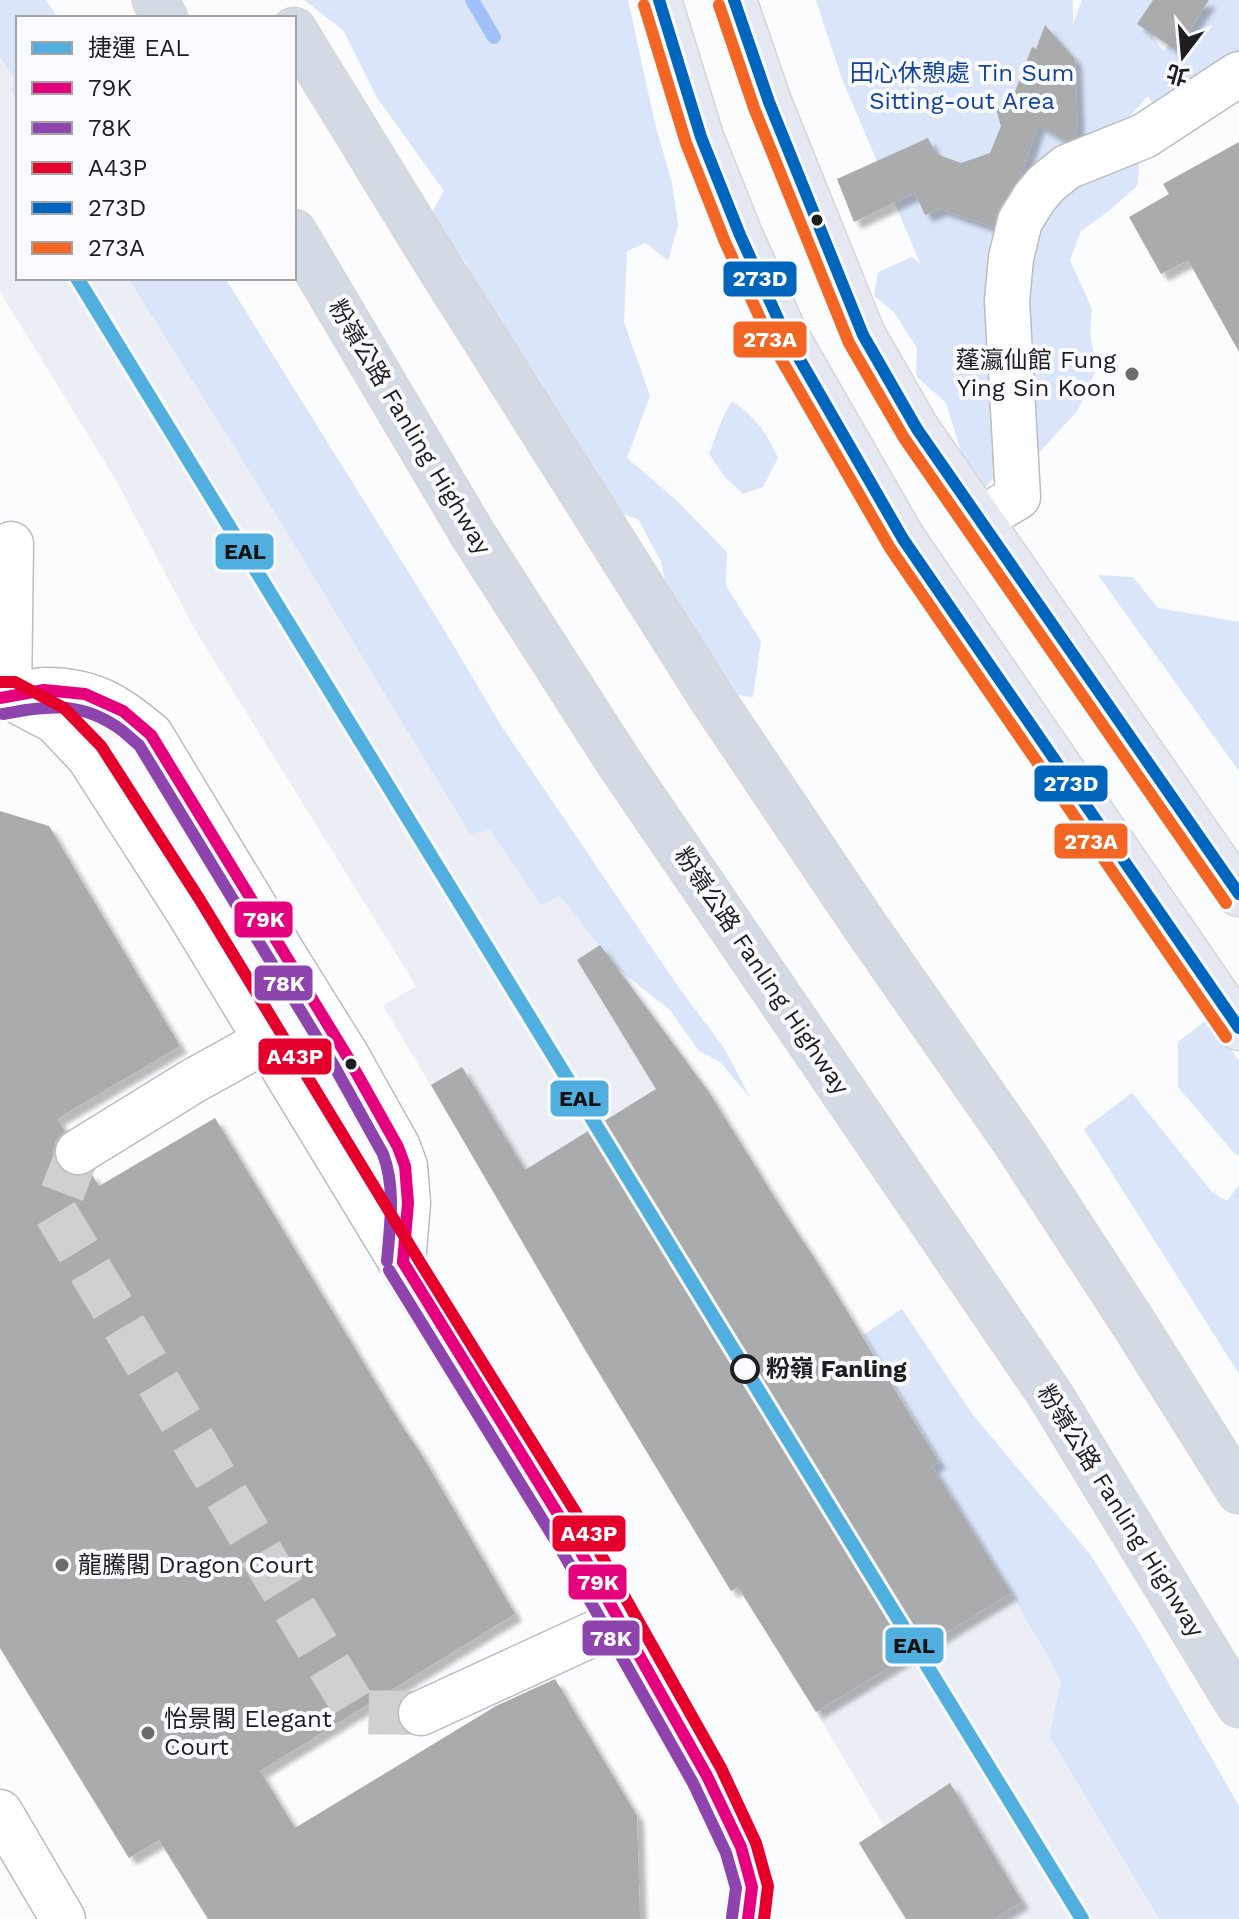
<svg xmlns="http://www.w3.org/2000/svg" width="1239" height="1919" font-family="'Work Sans','Noto Sans TC',sans-serif">
<defs>
<filter id="shadow"><feDropShadow dx="7" dy="7" stdDeviation="2" flood-color="#0004"/></filter>
</defs>
<rect width="100%" height="100%" fill="#fafcfe"/>
<polygon fill="#ebeff5" points="0,57 14,78 11,91 18,102 18,278 128,278 255,479 541,906 559,895 617,968 708,1091 788,1219 815,1259 939,1462 932,1467 1011,1593 1061,1680 1049,1736 1159,1919 906,1919 859,1843 884,1826 816,1712 738,1587 731,1591 584,1348 509,1216 383,1006 416,986 195,630 117,482 0,292"/>
<g fill="#dae5f9">
<polygon points="0,0 46,0 58,18 18,18 18,102 11,91 14,78 0,57"/>
<polygon points="304,0 628,0 655,124 672,183 678,225 668,261 646,243 627,251 624,322 650,396 627,458 675,499 727,552 726,586 761,641 753,697 721,693 669,601 661,562 638,519 612,510 467,305 467,264 429,217 444,191 376,96 343,30"/>
<path d="M816 0H1073V24L1082 0H1159C1153 19 1148 37 1164 51L1188 17V0H1239V58L1158 113 1148 96 1095 155 1139 161 1138 185 1110 210 1081 231 1070 260 1092 309 1090 331 1096 370 1078 410 1037 455 998 472 981 493 968 474 946 403 916 376 917 348 894 312 874 296 878 272 912 257 921 265 842 79Z"/>
<polygon points="128,278 225,278 437,618 502,727 679,988 724,1048 751,1099 720,1062 699,1051 670,1010 617,968 559,895 541,906 490,830 470,834 255,480"/>
<path d="M732 401C754 416 768 434 778 458L763 487 743 494 725 477 709 454 722 419Z"/>
<polygon points="1098,575 1133,577 1158,608 1239,622 1239,771"/>
<polygon points="1209,1018 1239,1061 1239,1154 1236,1155 1178,1087 1178,1042"/>
<polygon points="1132,1093 1212,1192 1227,1201 1239,1185 1239,1374 1084,1129"/>
<polygon points="902,1309 972,1414 1090,1554 1142,1637 1239,1806 1239,1919 1159,1919 1049,1736 1061,1680 1011,1593 932,1466 939,1461 863,1335"/>
</g>
<g fill="none" stroke-linecap="round" stroke-linejoin="round">
<polyline stroke="#a0c0f8" stroke-width="14" points="472,0 494,37"/>
</g>
<g fill="#a9abac" filter="url(#shadow)">
<polygon points="1153,0 1209,0 1176,50 1137,24"/>
<polygon points="1045,25 1075,59 1078,136 1066,141 1038,125 1021,175 999,208 993,227 941,209 925,215 915,193 854,222 837,179 928,138 936,154 961,163 990,153 1001,126 996,109 1011,102 1032,47 1036,49"/>
<polygon points="1239,142 1239,352 1188,260 1161,274 1129,217 1169,194 1163,184"/>
<polygon points="0,811 49,826 180,1046 57,1119 65,1131 56,1140 53,1152 57,1166 66,1174 78,1177 91,1173 99,1186 215,1118 400,1423 420,1452 515,1614 260,1771 295,1828 496,1706 555,1679 637,1816 640,1919 208,1919 159,1840 129,1858 0,1648"/>
<polygon points="600,945 708,1091 788,1219 815,1259 939,1462 932,1466 1011,1593 816,1712 738,1587 731,1591 584,1348 431,1085 462,1067 525,1170 656,1089 577,960"/>
<polygon points="950,1783 1022,1902 994,1919 906,1919 859,1843"/>
</g>
<g fill="none" stroke-linecap="round" stroke-linejoin="round">
<polyline stroke="#ced0d2" stroke-width="44" stroke-dasharray="44 22" stroke-linecap="butt" points="78,1152 55,1212 357,1712 421,1713"/>
<g stroke="#bbbdbe" stroke-width="47">
<g id="minor">
<polyline points="979,520 1018,497 1007,301 1011,258 1020,221 1035,197 1046,184 1067,167 1144,136 1239,74"/>
<path d="M8 697C20 695 34 690 46 690 92 690 117 706 151 735L284 955 347 1056 398 1147 405 1166 408 1203 403 1262"/>
<polyline points="9,697 55,721 89,757 186,908 409,1275 577,1545 707,1776 741,1847 752,1887 748,1919"/>
<polyline points="9,697 11,544"/>
<polyline points="78,1152 193,1081 267,1040"/>
<polyline points="421,1713 619,1622"/>
<polyline points="0,1812 63,1919"/>
</g>
</g>
<g stroke="#d4d6d7" stroke-width="47">
<g id="major">
<polyline points="659,0 701,137 740,235 784,332 903,539 1239,1028"/>
<polyline points="734,0 769,102 863,335 917,429 1239,894"/>
</g>
</g>
<g stroke="#d4d6d7" stroke-width="47">
<g id="highway">
<polyline points="155,0 165,18"/>
<polyline points="294,30 432,255 711,697 867,929 1015,1141 1136,1327 1239,1491"/>
<polyline points="294,232 472,533 618,761 1049,1393 1239,1705"/>
</g>
</g>
<use href="#minor" stroke="#feffff" stroke-width="44"/>
<use href="#major" stroke="#e5e8f0" stroke-width="44"/>
<use href="#highway" stroke="#d4dae4" stroke-width="44"/>
<g stroke="#f9fbff" stroke-width="18">
<g id="bus-1">
<polyline points="0,698 44,690 85,694 123,711 151,735 347,1056 398,1147 405,1166 408,1203 403,1262"/>
<polyline points="403,1262 577,1545 707,1776 741,1847 752,1887 748,1919"/>
</g>
</g>
<g stroke="#f9fbff" stroke-width="18">
<g id="bus-2">
<path d="M3 714C43 706 77 701 114 725 123 730 131 739 139 745L333 1064 383 1154C396 1188 390 1225 387 1261"/>
<polyline points="389,1270 563,1553 693,1783 726,1853 736,1888 732,1917"/>
</g>
</g>
<g stroke="#f9fbff" stroke-width="18">
<polyline id="bus-3" points="0,682 15,682 64,708 101,746 200,900 423,1267 591,1537 721,1768 756,1843 768,1886 764,1919"/>
</g>
<g stroke="#f9fbff" stroke-width="18">
<g id="bus-4">
<polyline points="659,0 701,137 740,235 784,332 903,539 1239,1028"/>
<polyline points="734,0 769,102 863,335 917,429 1239,894"/>
</g>
</g>
<g stroke="#f9fbff" stroke-width="18">
<g id="bus-5">
<polyline points="644,5 686,143 725,242 770,340 890,548 1226,1037"/>
<polyline points="719,5 754,108 849,343 904,438 1226,903"/>
</g>
</g>
<use href="#bus-1" stroke="#e5007d" stroke-width="12"/>
<use href="#bus-2" stroke="#8e44ad" stroke-width="12"/>
<use href="#bus-3" stroke="#e4002b" stroke-width="12"/>
<use href="#bus-4" stroke="#0065bd" stroke-width="12"/>
<use href="#bus-5" stroke="#f26522" stroke-width="12"/>
<g stroke="#f9fbff" stroke-width="20">
<polyline id="metro-1" points="77,278 1082,1919"/>
</g>
<use href="#metro-1" stroke="#50afde" stroke-width="14"/>
</g>
<g fill="#1c1e20" stroke="#f9fbff" stroke-width="3">
<circle cx="817" cy="220" r="7"/>
<circle cx="351" cy="1064" r="7"/>
</g>
<g fill="#6a6c6e" stroke="#f9fbff" stroke-width="3">
<circle cx="1132" cy="374" r="8"/>
<circle cx="62" cy="1565" r="8"/>
<circle cx="148" cy="1733" r="8"/>
</g>
<circle fill="#f9fbff" stroke="#1c1e20" stroke-width="4" cx="745" cy="1369" r="13"/>
<g text-anchor="middle" stroke-width="8" stroke-linejoin="round" paint-order="stroke">
<g font-size="24" fill="#13439d" stroke="#f9fbff">
<text x="962" y="81">田心休憩處 Tin Sum<tspan x="962" dy="28">Sitting-out Area</tspan></text>
</g>
<g font-size="24" fill="#1c1e20" stroke="#f9fbff" text-anchor="start">
<text x="1116" y="368" text-anchor="end">蓬瀛仙館 Fung<tspan x="1116" dy="28">Ying Sin Koon</tspan></text>
<text x="78" y="1573">龍騰閣 Dragon Court</text>
<text x="164" y="1727">怡景閣 Elegant<tspan x="164" dy="28">Court</tspan></text>
</g>
<g font-size="24" fill="#1c1e20" stroke="#f9fbff">
<text transform="translate(410 427) rotate(59)" y="8">粉嶺公路 Fanling Highway</text>
<text transform="translate(762 971) rotate(56)" y="8">粉嶺公路 Fanling Highway</text>
<text transform="translate(1121 1511) rotate(58)" y="8">粉嶺公路 Fanling Highway</text>
</g>
<g font-size="24" font-weight="bold" fill="#1c1e20" stroke="#f9fbff" text-anchor="start">
<text x="766" y="1377">粉嶺 Fanling</text>
</g>
</g>
<g stroke="#f9fbff" stroke-width="3">
<rect x="722" y="260" width="76" height="38" rx="8" fill="#0065bd"/>
<rect x="732" y="320" width="76" height="39" rx="8" fill="#f26522"/>
<rect x="214" y="532" width="61" height="39" rx="8" fill="#50afde"/>
<rect x="1033" y="764" width="76" height="39" rx="8" fill="#0065bd"/>
<rect x="1053" y="822" width="76" height="38" rx="8" fill="#f26522"/>
<rect x="233" y="900" width="61" height="39" rx="8" fill="#e5007d"/>
<rect x="253" y="964" width="61" height="38" rx="8" fill="#8e44ad"/>
<rect x="257" y="1037" width="76" height="39" rx="8" fill="#e4002b"/>
<rect x="549" y="1079" width="61" height="39" rx="8" fill="#50afde"/>
<rect x="551" y="1514" width="76" height="39" rx="8" fill="#e4002b"/>
<rect x="567" y="1563" width="61" height="38" rx="8" fill="#e5007d"/>
<rect x="581" y="1619" width="60" height="38" rx="8" fill="#8e44ad"/>
<rect x="884" y="1626" width="61" height="39" rx="8" fill="#50afde"/>
</g>
<g font-size="22" text-anchor="middle" font-weight="bold" fill="#fff">
<text x="760" y="286">273D</text>
<text x="770" y="347">273A</text>
<text x="1071" y="791">273D</text>
<text x="1091" y="849">273A</text>
<text x="264" y="927">79K</text>
<text x="284" y="991">78K</text>
<text x="295" y="1064">A43P</text>
<text x="589" y="1541">A43P</text>
<text x="598" y="1590">79K</text>
<text x="611" y="1646">78K</text>
</g>
<g font-size="22" text-anchor="middle" font-weight="bold" fill="#111">
<text x="245" y="559">EAL</text>
<text x="580" y="1106">EAL</text>
<text x="914" y="1653">EAL</text>
</g>
<rect x="16" y="16" width="280" height="264" fill="#f9fbff" stroke="#a1a3a6" stroke-width="2"/>
<rect x="32" y="42" width="40" height="12" fill="#50afde" stroke="#a1a3a6" stroke-width="2"/>
<text x="88" y="56" font-size="24" fill="#1c1e20">捷運 EAL</text>
<rect x="32" y="82" width="40" height="12" fill="#e5007d" stroke="#a1a3a6" stroke-width="2"/>
<text x="88" y="96" font-size="24" fill="#1c1e20">79K</text>
<rect x="32" y="122" width="40" height="12" fill="#8e44ad" stroke="#a1a3a6" stroke-width="2"/>
<text x="88" y="136" font-size="24" fill="#1c1e20">78K</text>
<rect x="32" y="162" width="40" height="12" fill="#e4002b" stroke="#a1a3a6" stroke-width="2"/>
<text x="88" y="176" font-size="24" fill="#1c1e20">A43P</text>
<rect x="32" y="202" width="40" height="12" fill="#0065bd" stroke="#a1a3a6" stroke-width="2"/>
<text x="88" y="216" font-size="24" fill="#1c1e20">273D</text>
<rect x="32" y="242" width="40" height="12" fill="#f26522" stroke="#a1a3a6" stroke-width="2"/>
<text x="88" y="256" font-size="24" fill="#1c1e20">273A</text>
<g transform="translate(1183 56) rotate(196)" stroke="#f9fbff" stroke-width="6" paint-order="stroke">
<path d="M0-6L14 30L0 20L-14 30Z" fill="#1c1e20"/>
<text y="-12" font-size="22" font-weight="bold" text-anchor="middle" fill="#1c1e20">北</text>
</g>
</svg>
